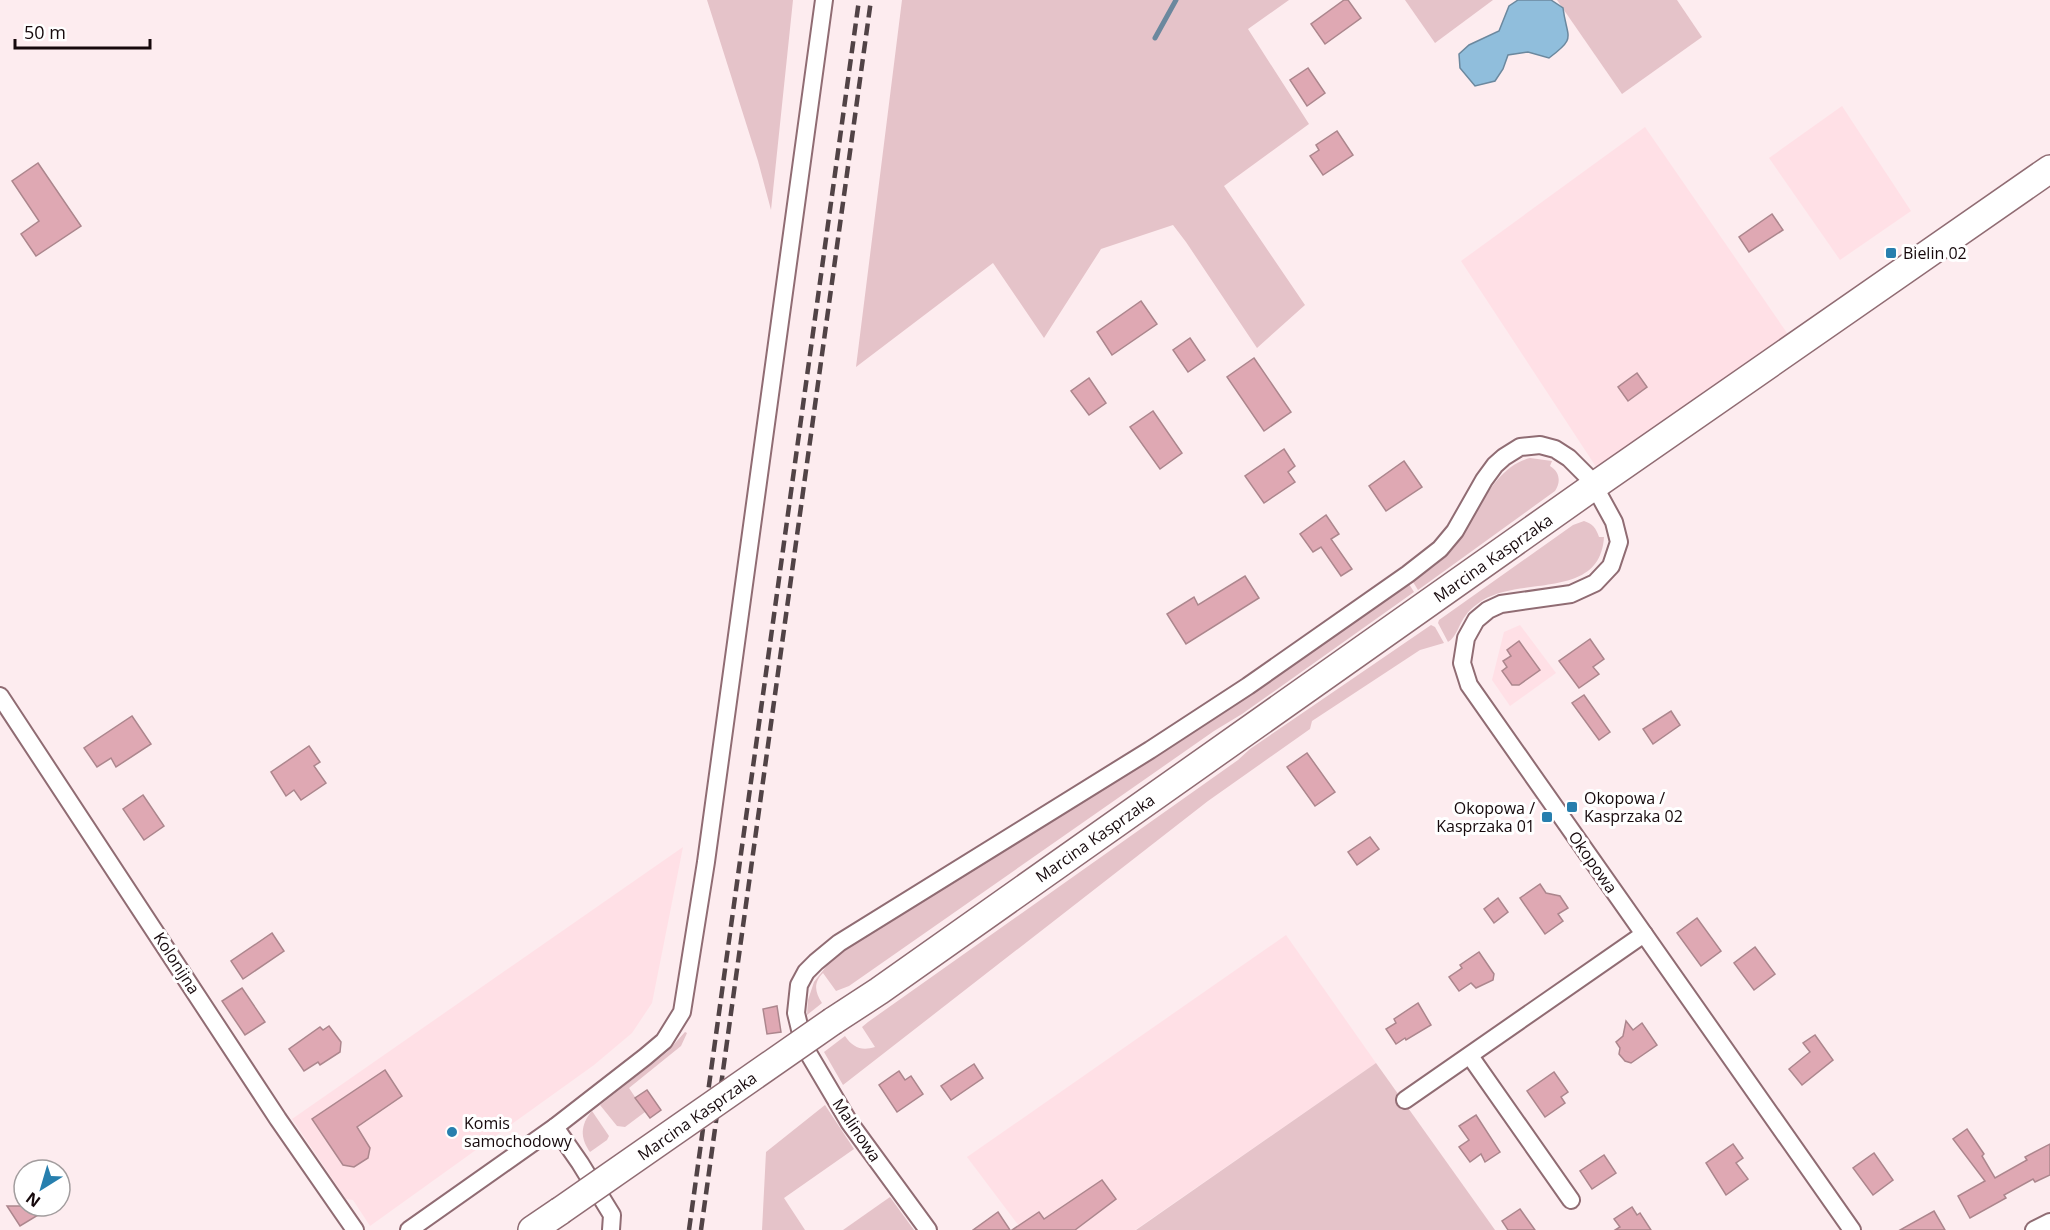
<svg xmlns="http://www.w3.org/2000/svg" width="2050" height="1230" font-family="'Open Sans',sans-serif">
<rect width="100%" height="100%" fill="#fdecef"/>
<g fill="#ffe0e6">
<polygon points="1842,106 1911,211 1840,260 1769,158"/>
<polygon points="1645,127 1796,346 1604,479 1461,261"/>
<polygon points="1520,625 1556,673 1510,706 1492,680 1504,632"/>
<polygon points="683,847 652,1003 632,1033 594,1065 370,1226 353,1200 346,1199 292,1119"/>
<polygon points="1286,935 1376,1063 1135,1230 1022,1230 967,1157"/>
</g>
<g fill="#e5c3c9">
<polygon points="707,0 793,0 771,210 758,161"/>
<polygon points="902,0 1289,0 1248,29 1309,124 1224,186 1305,305 1257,348 1186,242 1173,225 1101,249 1044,338 993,263 856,367"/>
<polygon points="1405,0 1493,0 1435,43"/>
<polygon points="1557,0 1677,0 1702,37 1622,94"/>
<path d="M1530 458 1552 461 1550 466C1560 472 1561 482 1555 491L1418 590 1413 582C1426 572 1442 562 1453 549 1477 520 1490 468 1530 458Z"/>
<path d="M1584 521C1593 524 1596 528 1599 537H1604C1600 600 1523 576 1483 600 1477 604 1470 609 1466 615 1459 623 1457 637 1448 642L1438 623 1439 620 1573 525Z"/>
<path d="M1409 584 1414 592 1242 714 1214 731 849 986 836 991 823 973C813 983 815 992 822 1003L807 1015 808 1000 814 982 832 959 887 922 1201 727Z"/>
<path d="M1431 625 1435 627 1444 643 1420 650 1312 721 1310 729 1208 801 843 1085 824 1052 845 1036C853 1048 862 1051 875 1047L862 1027 868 1022 1238 760 1250 749Z"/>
<polygon points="685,1032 687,1033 681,1046 629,1088 645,1112 625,1127 617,1126 600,1105 667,1052"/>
<polygon points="1376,1063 1495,1230 1136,1230"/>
<polygon points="825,1105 854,1149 784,1198 805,1230 762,1230 766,1152"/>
<path d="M592 1111 609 1136 607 1140 590 1152C580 1138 580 1125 592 1111Z"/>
<polygon points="890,1197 914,1230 843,1230"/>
</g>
<path fill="#90bedc" stroke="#6b889e" stroke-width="1.5" d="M1518 0H1551L1563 8C1567 39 1577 37 1549 58L1528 52 1508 55 1503 69 1495 81 1475 86 1460 68 1459 54 1469 45 1499 31 1509 6Z"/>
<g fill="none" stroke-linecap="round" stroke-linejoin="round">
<polyline stroke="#6b889e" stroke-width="5" points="1155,38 1176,0"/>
</g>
<g fill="#dfa8b3" stroke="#ac868d" stroke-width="1.5">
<polygon points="1344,0 1348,0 1361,18 1325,44 1311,24"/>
<polygon points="1308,68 1325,93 1307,106 1290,80"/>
<polygon points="1337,131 1353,155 1323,175 1310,156 1319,150 1316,145"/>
<polygon points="38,163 81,226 36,256 21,234 39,221 12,181"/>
<polygon points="1772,214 1783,230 1749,252 1739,237"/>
<polygon points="1141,301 1157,324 1112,355 1097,332"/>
<polygon points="1190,338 1205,360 1188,372 1173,350"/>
<polygon points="1254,358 1291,412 1264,431 1227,377"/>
<polygon points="1637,373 1647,387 1628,401 1618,387"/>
<polygon points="1089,378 1106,403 1089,415 1071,391"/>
<polygon points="1153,411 1182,453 1160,469 1130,427"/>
<polygon points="1284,449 1295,466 1288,472 1295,482 1264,503 1245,476"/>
<polygon points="1404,461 1422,487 1386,511 1369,486"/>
<polygon points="1326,515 1339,534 1331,539 1352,569 1341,576 1321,547 1313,552 1300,534"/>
<polygon points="1245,576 1259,598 1186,644 1167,614 1194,597 1198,605"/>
<polygon points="1590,639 1604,659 1593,667 1599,674 1579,688 1559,661"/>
<polygon points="1519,641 1540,670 1519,685 1512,685 1502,671 1507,667 1503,661 1511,656 1507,650"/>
<polygon points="1584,695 1610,732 1599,740 1572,703"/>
<polygon points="1671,711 1680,725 1653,744 1643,729"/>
<polygon points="132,716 151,744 116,767 111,758 97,767 84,748"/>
<polygon points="309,746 320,762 314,766 326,783 301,800 294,790 286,796 271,772"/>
<polygon points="1307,753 1335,792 1315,806 1287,767"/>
<polygon points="143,795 164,826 144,840 123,809"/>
<polygon points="1370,837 1379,849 1357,865 1348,852"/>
<polygon points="1540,884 1546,893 1560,896 1568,908 1558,914 1563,921 1545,934 1520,898"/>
<polygon points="1498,898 1508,912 1494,923 1484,909"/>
<polygon points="1697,918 1721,951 1701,966 1677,933"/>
<polygon points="272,933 284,951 243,979 231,961"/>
<polygon points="1755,947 1775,974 1754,990 1734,963"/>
<polygon points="1479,952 1494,974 1493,980 1476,988 1471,983 1459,991 1449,977 1462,968 1460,965"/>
<polygon points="242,988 265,1022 245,1035 222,1001"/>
<polygon points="1418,1003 1431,1025 1406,1040 1405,1038 1396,1044 1386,1029 1396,1023 1394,1019"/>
<polygon points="777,1006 781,1032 767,1034 763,1009"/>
<polygon points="1626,1021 1633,1030 1642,1023 1657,1045 1631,1063 1625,1061 1619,1054 1620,1048 1616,1042 1623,1036"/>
<polygon points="329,1026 341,1042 340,1052 320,1065 318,1062 304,1071 289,1049 320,1027 323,1030"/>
<polygon points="1815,1035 1833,1060 1802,1085 1789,1069 1810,1052 1803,1043"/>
<polygon points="974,1064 983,1078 951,1100 941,1086"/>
<polygon points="385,1070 402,1096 357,1127 370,1148 368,1158 354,1167 343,1165 312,1119"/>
<polygon points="899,1071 905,1080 911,1076 923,1094 897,1112 879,1085"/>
<polygon points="1554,1072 1568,1092 1561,1097 1565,1103 1545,1117 1527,1091"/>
<polygon points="647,1090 661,1110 650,1118 635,1098"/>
<polygon points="1476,1115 1500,1152 1485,1162 1481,1154 1470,1162 1459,1147 1469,1140 1459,1126"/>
<polygon points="1967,1129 1984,1154 1982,1156 1995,1178 2027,1160 2025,1157 2050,1144 2050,1175 2035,1182 2033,1179 2004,1195 2006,1198 1970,1218 1958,1196 1985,1181 1953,1139"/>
<polygon points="1733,1144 1743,1158 1736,1163 1748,1179 1726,1195 1706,1163"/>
<polygon points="1874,1153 1893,1180 1873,1195 1853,1168"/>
<polygon points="1604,1155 1616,1173 1592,1189 1580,1171"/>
<polygon points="1102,1180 1116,1199 1075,1230 1012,1230 1039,1212 1044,1219"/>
<polygon points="7,1206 53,1206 20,1226"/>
<polygon points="1632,1207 1637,1215 1640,1213 1651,1230 1615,1230 1620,1227 1614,1219"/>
<polygon points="1520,1209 1535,1230 1508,1230 1502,1221"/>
<polygon points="1934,1211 1945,1230 1900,1230"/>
<polygon points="998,1212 1010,1230 973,1230"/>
</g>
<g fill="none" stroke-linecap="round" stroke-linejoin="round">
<g stroke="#906c73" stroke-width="20">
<g id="street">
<polyline points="0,696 278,1119 355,1230"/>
<polyline points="1470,1056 1571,1200"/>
<polyline points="1405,1100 1644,934"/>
<polyline points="555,1127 580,1163 612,1215 611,1230"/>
<polyline points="409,1230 555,1127 645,1057 664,1041 682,1012 706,862 824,0"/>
<polyline points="928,1230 849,1122 804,1046 796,1013 799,985 806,972 816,962 839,943 1150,750 1248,686 1408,574 1440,549 1455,531 1484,480 1495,465 1504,457 1520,447 1540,445 1555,449 1569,458 1591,480 1614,522 1619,542 1611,566 1595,583 1571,594 1501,604 1488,610 1476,620 1466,638 1462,663 1469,685 1852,1230"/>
<polyline points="2034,1230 2050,1222"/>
</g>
</g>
<g stroke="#906c73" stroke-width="30">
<g id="primary">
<polyline points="833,1021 879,991 1594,486 2050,169"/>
<polyline points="532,1230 560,1211"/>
</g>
</g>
<use href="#street" stroke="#fff" stroke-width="16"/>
<use href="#primary" stroke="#fff" stroke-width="27"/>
<g stroke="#514346" stroke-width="4.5" stroke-dasharray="12 6" stroke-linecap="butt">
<polyline points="689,1230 859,0"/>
<polyline points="701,1230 871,0"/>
</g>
<g stroke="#906c73" stroke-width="30" stroke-linecap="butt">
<polyline id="primary-bridge" points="560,1211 833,1021"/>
</g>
<use href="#primary-bridge" stroke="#fff" stroke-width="27"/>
</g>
<g fill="#277fae" stroke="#fff" stroke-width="2">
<rect x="1885" y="247" width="12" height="12" rx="3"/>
<rect x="1566" y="801" width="12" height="12" rx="3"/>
<rect x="1541" y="811" width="12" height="12" rx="3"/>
<circle cx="452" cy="1132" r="6"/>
</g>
<g text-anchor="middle" stroke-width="6" stroke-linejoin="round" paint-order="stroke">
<g font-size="16" fill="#16090c" stroke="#fff" text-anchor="start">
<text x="1903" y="259">Bielin 02</text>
<text x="1584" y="804">Okopowa /<tspan x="1584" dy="18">Kasprzaka 02</tspan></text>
<text x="1535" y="814" text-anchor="end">Okopowa /<tspan x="1535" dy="18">Kasprzaka 01</tspan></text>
<text x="464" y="1129">Komis<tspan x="464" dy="18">samochodowy</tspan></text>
</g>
<g font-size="16" fill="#16090c" stroke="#fff">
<text transform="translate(1493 558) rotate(-35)" y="6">Marcina Kasprzaka</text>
<text transform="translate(1095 838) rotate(-35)" y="6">Marcina Kasprzaka</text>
<text transform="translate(1593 862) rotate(55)" y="6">Okopowa</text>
<text transform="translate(177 963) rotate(57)" y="6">Kolonijna</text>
<text transform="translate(697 1116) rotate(-35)" y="6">Marcina Kasprzaka</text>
<text transform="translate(857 1130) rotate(56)" y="6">Malinowa</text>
</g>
</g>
<g transform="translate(42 1188) rotate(217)"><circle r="28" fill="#ffffff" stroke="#a29d9e" stroke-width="1.5"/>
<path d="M0-4.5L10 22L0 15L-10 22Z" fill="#277fae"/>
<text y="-9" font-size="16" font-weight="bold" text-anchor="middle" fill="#16090c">N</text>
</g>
<path d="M15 39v9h135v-9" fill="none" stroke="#16090c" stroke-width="3"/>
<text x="24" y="39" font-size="18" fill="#16090c" stroke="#ffffff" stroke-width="4.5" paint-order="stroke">50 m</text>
</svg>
